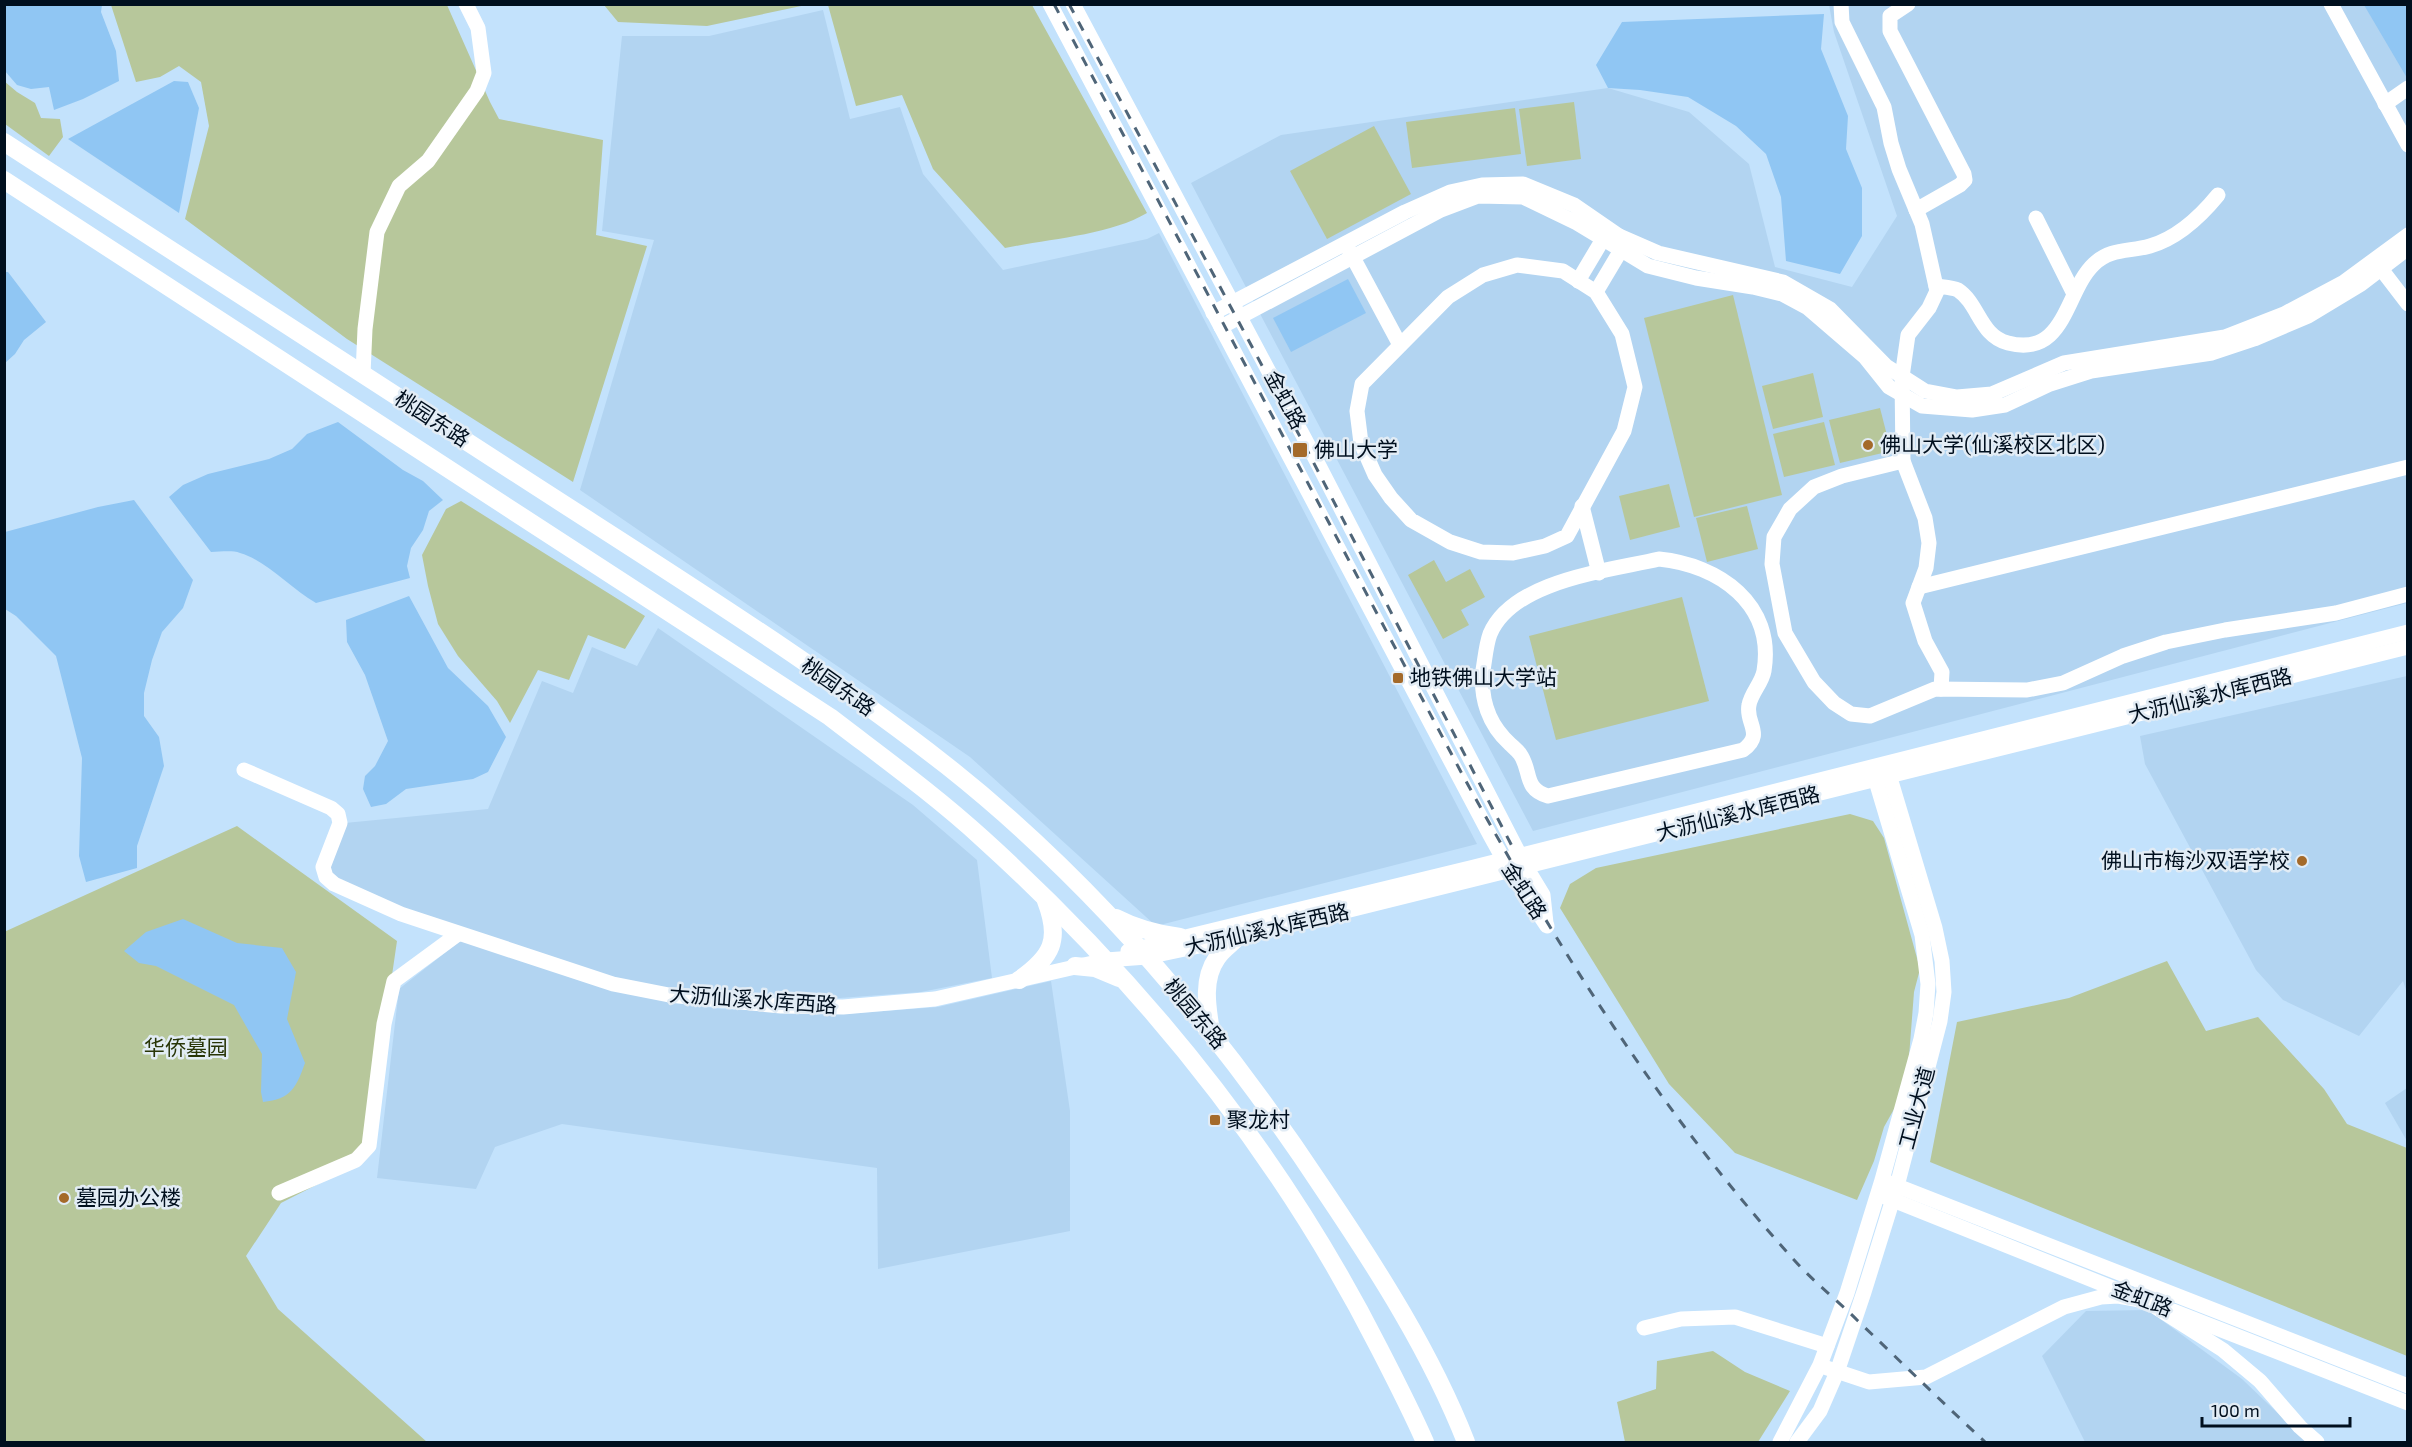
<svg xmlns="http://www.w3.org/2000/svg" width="2412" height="1447" font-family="'Exo 2','Noto Sans SC',sans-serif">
<rect width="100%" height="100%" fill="#c3e2fc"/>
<g fill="#b2d4f1">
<polygon points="1829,5 2407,5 2407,603 1533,831 1191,183 1281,135 1608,88 1689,112 1749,164 1775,267 1852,287 1897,216 1834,32"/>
<polygon points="823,10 850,119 900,107 923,174 1003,270 1147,239 1159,233 1477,844 1156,926 970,757 580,490 654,240 602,231 622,36 709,36"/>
<polygon points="658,628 913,805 977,860 992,978 921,992 813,1000 678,991 616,979 459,931 331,878 327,868 345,823 488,809 542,681 573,693 592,647 637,666"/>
<polygon points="2407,676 2407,993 2403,981 2359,1036 2283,1000 2256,970 2145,764 2140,736"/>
<polygon points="460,941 668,1002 722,1009 844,1014 938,1007 1051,981 1070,1111 1070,1231 878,1269 877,1168 562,1124 495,1147 476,1189 377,1178 399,989"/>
<polygon points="2407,1088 2408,1140 2407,1141 2385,1103"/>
<polygon points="2148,1310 2242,1379 2308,1442 2085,1442 2042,1356 2086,1311"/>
</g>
<g fill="#b7c79b">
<polygon points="111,5 447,5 490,102 499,119 603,140 596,235 647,246 573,482 347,339 185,219 209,126 201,82 179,66 160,77 136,82"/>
<polygon points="604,5 806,5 707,26 618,22"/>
<path d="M828 5H1032L1147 213C1110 235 1049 239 1005 248L933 169 902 95 856 106Z"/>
<polygon points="4,81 17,92 35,103 41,118 60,119 63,137 49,156 5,124"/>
<polygon points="1574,102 1581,159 1527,166 1519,109"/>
<polygon points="1515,108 1521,154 1412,168 1406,122"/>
<polygon points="1374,126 1411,194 1327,239 1290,171"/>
<polygon points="1733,295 1782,495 1694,517 1644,318"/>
<polygon points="1813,373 1823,417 1773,429 1762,386"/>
<polygon points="1880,408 1891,451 1840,463 1829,420"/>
<polygon points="1824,422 1835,465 1784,477 1773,434"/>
<polygon points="1669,484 1680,527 1630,540 1619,496"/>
<polygon points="461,501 645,616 625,649 588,635 569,680 538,670 510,723 497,701 458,656 438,624 428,586 422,555 446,509"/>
<polygon points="1747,506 1758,549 1707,562 1696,518"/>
<polygon points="1434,560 1446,582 1470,569 1485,597 1461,610 1469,625 1443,639 1408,575"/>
<polygon points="1682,597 1709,701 1556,740 1529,636"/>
<polygon points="1850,814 1873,821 1884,838 1920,969 1914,992 1908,1070 1898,1102 1884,1127 1874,1161 1857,1200 1735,1153 1669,1084 1560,908 1570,884 1596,868"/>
<polygon points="237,826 397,941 365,1160 281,1203 246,1256 278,1309 427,1442 5,1442 4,932"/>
<polygon points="2167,961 2206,1031 2258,1017 2324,1089 2347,1124 2407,1148 2407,1356 1930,1162 1957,1022 2069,998"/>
<polygon points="1713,1351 1745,1372 1790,1391 1758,1442 1625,1442 1617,1402 1656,1389 1657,1361"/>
</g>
<g fill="#90c6f3">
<polygon points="4,5 102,5 101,12 116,51 119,81 83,99 54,110 49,87 31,89 17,85 5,71"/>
<polygon points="2364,5 2407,5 2407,78"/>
<polygon points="1824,14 1821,49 1848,116 1846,149 1862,188 1862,236 1840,274 1786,261 1781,197 1766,154 1736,126 1688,97 1640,90 1608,88 1596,65 1622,22"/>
<polygon points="174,81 188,82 199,108 179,213 68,139"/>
<polygon points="5,272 8,272 46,322 24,340 15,354 5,363"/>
<polygon points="1348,279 1366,313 1291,352 1273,318"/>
<path d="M338 422 403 470 423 481 443 500 429 511 423 530 411 548 407 566 410 578 316 603C290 588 267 561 240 553 232 550 220 552 211 552L169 497 183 485 208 474 269 459 292 449 307 434Z"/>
<polygon points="134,500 193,580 183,608 162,632 152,660 144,693 144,716 159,737 164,766 137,846 137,868 86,882 79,856 82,758 56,656 16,616 5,609 5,532 98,507"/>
<polygon points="409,596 448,668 488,706 506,737 488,772 473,779 406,789 386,804 371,807 363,789 365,776 375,766 388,741 365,675 347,642 346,620"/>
<path d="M183 919 237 943 282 948 296 972 287 1019 305 1063C296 1088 291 1099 263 1102L261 1092 262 1054 234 1005 156 966 139 963 124 951 146 932Z"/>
</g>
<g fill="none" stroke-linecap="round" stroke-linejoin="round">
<g stroke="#fff" stroke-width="15">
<polyline points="1050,4 1490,835 1510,871 1547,926"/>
<polyline points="1073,4 1315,458 1526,867 1543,895 1546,923"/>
<polyline points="1841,4 1842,22 1884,107 1891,143 1899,169 1922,224 1937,291 1929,308 1908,335 1902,377 1903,461 1925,518 1929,543 1926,568 1913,603 1925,641 1942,672 1941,689"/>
<polyline points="1908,4 1890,16 1890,31 1964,174 1965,180 1960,185 1916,210"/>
<polyline points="2331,4 2408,145"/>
<polyline points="2385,104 2408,88"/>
<polyline points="2036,218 2074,294"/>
<polyline points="1349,250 1400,345"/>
<polyline points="2375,261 2408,304"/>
<polygon points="1517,265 1563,271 1596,292 1622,334 1635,387 1624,431 1567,536 1545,546 1513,553 1481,552 1450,542 1411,520 1391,498 1375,475 1361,443 1357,411 1362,384 1448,297 1483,275"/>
<polyline points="1578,281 1603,239 1619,236 1621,250 1596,292"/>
<path d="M1936 286C1943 287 1952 287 1958 290 1979 304 1980 336 2008 343 2066 358 2065 291 2094 264 2111 248 2129 252 2150 246 2178 238 2200 217 2218 195"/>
<polyline points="1213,313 1405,212 1450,192 1482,185 1523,184 1574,205 1619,236 1658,253 1783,282 1830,309 1886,366 1925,391 1957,397 1992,394 2064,363 2225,337 2284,314 2344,282 2408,235"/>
<polyline points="1221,327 1441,210 1478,196 1523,197 1577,223 1648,266 1696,278 1753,287 1782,294 1808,308 1865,357 1889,387 1922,406 1972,410 2005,405 2050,384 2091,371 2212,353 2254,339 2308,316 2361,284 2408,248"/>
<polyline points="363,374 365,329 377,232 399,186 428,161 477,91 484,73 478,28 466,4"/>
<polyline points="1903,461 1842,476 1814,487 1790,509 1774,537 1772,564 1785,633 1814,682 1834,703 1851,714 1870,716 1935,689 2027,690 2063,683 2123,656 2166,642 2225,630 2336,613 2408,594"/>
<polyline points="1582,506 1599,573"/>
<path d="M1659 559C1719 565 1775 604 1764 671 1762 683 1751 693 1749 705 1745 723 1765 734 1743 750L1548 796C1523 789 1532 771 1520 754 1517 750 1513 747 1510 744 1489 725 1480 699 1483 670 1485 659 1486 645 1490 634 1513 580 1608 571 1659 559Z"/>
<polyline points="1919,587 2408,467"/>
<polyline points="244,770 331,808 338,814 340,823 323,867 326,877 334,884 401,914 613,984 669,995 781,1006 843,1007 935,999 1106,960 1147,957 1237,938 2408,647"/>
<polyline points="1128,951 1474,867 2408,632"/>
<polyline points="1887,1182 2408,1386"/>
<polyline points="279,1193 356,1160 369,1146 384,1024 394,981 458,934"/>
<polyline points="1883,1196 2125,1293"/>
<polyline points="2173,1311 2408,1403"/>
<polyline points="1644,1328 1681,1319 1735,1317 1827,1346"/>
<polyline points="1827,1368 1869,1382 1926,1377 2064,1307 2101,1297 2118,1296 2146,1301 2223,1350 2260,1381 2300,1427 2317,1442"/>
<polyline points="1780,1442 1820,1365 1847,1293 1882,1180 1921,1039 1926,1013 1928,984 1922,935 1873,771"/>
<polyline points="1797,1442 1820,1411 1837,1372 1864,1292 1897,1186 1940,1021 1944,992 1942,961 1935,928 1887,768"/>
</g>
<g stroke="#fff" stroke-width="18">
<path d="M4 142C175 252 346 363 517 474 662 568 810 659 947 766 1096 884 1220 1032 1324 1190 1378 1270 1431 1353 1466 1442"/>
<path d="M4 180 830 717C882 757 935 795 983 839 1143 984 1281 1155 1379 1348 1395 1379 1411 1410 1425 1442"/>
<path d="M1116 918C1137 929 1157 934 1180 937"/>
<polyline points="1075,966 1095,968 1119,978"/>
<path d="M1019 980C1052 957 1061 940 1046 901"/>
<path d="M1211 1031C1207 1007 1202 979 1217 958 1222 950 1231 944 1237 938"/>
</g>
<g stroke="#4f6578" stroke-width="3" stroke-dasharray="10 10" stroke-linecap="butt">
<path d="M1054 4 1461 772C1555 944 1662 1115 1795 1261 1814 1282 1837 1300 1857 1320 1900 1361 1942 1402 1985 1442"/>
<polyline points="1069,4 1305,446 1514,850"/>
</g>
</g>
<g fill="#a46a2a" stroke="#e2ecf5" stroke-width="2">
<circle cx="1868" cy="445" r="6"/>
<rect x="1292" y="442" width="16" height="16" rx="3"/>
<rect x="1392" y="672" width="12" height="12" rx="3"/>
<circle cx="2302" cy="861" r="6"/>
<rect x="1209" y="1114" width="12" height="12" rx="3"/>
<circle cx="64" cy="1198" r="6"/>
</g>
<g text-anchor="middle" stroke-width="5" stroke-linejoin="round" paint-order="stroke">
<g font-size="21" fill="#000f1e" stroke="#e2ecf5">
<text transform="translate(1285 400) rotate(62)" y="7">金虹路</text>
<text transform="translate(432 419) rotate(33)" y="7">桃园东路</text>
<text transform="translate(838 687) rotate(35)" y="7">桃园东路</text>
<text transform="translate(2210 696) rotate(-14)" y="7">大沥仙溪水库西路</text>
<text transform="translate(1738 814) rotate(-14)" y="7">大沥仙溪水库西路</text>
<text transform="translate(1524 891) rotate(57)" y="7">金虹路</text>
<text transform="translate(1267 930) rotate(-13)" y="7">大沥仙溪水库西路</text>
<text transform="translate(753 1000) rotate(4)" y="7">大沥仙溪水库西路</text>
<text transform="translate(1195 1014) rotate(50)" y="7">桃园东路</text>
<text transform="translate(1917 1108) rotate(-75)" y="7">工业大道</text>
<text transform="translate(2142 1299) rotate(21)" y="7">金虹路</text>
</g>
<g font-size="21" fill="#000f1e" stroke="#e2ecf5" text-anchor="start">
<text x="1880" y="452">佛山大学(仙溪校区北区)</text>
<text x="1314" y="457">佛山大学</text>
<text x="1410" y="685">地铁佛山大学站</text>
<text x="2290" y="868" text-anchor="end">佛山市梅沙双语学校</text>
<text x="1227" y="1127">聚龙村</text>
<text x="76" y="1205">墓园办公楼</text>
</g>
<g font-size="21" fill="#283507" stroke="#e2ecf5">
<text x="186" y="1055">华侨墓园</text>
</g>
</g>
<rect width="2412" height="1447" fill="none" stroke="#000f1e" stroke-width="12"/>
<path d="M2202 1417v9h148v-9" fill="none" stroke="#000f1e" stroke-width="3"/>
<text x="2211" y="1417" font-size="18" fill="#000f1e" stroke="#e2ecf5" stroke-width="4.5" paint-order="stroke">100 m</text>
</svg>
